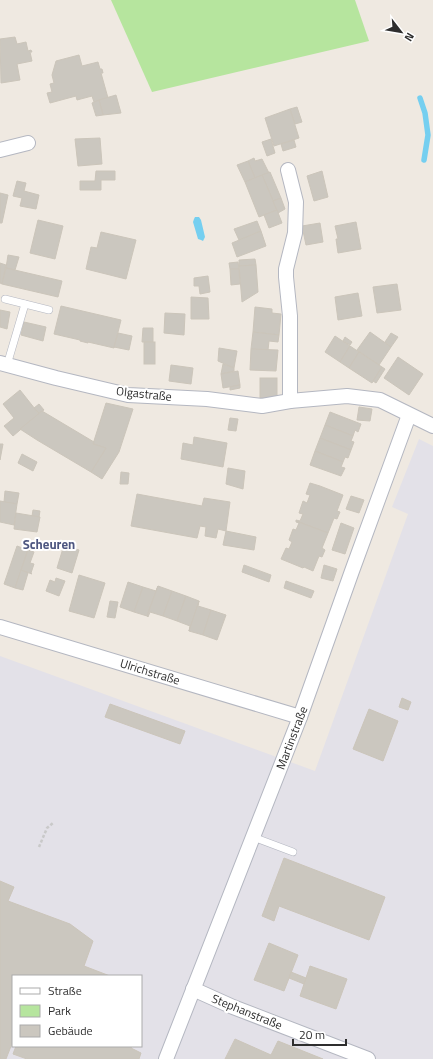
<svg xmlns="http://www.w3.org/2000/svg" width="433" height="1059" font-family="'Titillium Web',sans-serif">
<rect width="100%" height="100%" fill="#efe9e1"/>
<path fill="#e3e1e8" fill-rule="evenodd" d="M419 439 433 446V1059H0V656L315 771 408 514 392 507ZM13 976H141V1046H13Z"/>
<polygon fill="#b6e59e" points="111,0 355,0 369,41 152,92"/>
<polygon fill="#75cff0" points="195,217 199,217 201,220 205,237 203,241 201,240 198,239 193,222 194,219"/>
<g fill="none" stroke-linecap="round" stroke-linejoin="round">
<polyline stroke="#75cff0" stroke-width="5.5" points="420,98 425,113 428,135 424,160"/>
</g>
<g fill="#cbc7bf" stroke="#cbc5ba">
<polygon points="15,37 17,44 26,42 28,51 31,50 32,52 30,52 32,61 17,64 20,80 1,83 0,39"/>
<polygon points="79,55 82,66 98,62 100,69 102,69 103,73 101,73 108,98 94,102 92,96 77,100 76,96 50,103 47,93 52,92 50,84 54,83 52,75 56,61"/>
<polygon points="116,95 121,113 103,115 99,100"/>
<polygon points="99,100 103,115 96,116 92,103"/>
<polygon points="297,107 302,122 295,124 290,109"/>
<polygon points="290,109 299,138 274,146 265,118"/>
<polygon points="100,138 102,164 78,166 75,139"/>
<polygon points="271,139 275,153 267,156 262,142"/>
<polygon points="294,140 296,147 283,151 281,144"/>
<polygon points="254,158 255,161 262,159 269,173 255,178 248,161"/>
<polygon points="248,161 255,178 245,182 237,165"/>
<polygon points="96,171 115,171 115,180 101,180 101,190 80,190 80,181 95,181"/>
<polygon points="322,171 328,197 314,201 307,176"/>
<polygon points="270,172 281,198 273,201 262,175"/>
<polygon points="262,175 277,210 259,217 245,182"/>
<polygon points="17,181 26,183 24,191 39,195 36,209 20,206 22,198 13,196"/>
<polygon points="0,193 8,195 2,223 0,223"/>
<polygon points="281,198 285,209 278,213 273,201"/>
<polygon points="277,210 282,223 269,228 264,215"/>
<polygon points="38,220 63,226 55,259 30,253"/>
<polygon points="257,221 261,231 239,240 234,229"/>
<polygon points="356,222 361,249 338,253 336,239 338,239 335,226"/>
<polygon points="320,223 323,242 306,245 302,226"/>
<polygon points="261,231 266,246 237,257 232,243"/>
<polygon points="101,232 136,240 126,279 86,269 91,247 97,248"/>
<polygon points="8,255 19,257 15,270 6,268"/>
<polygon points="255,259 256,265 239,266 239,260"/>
<polygon points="238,262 239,269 230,269 229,263"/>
<polygon points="0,263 6,265 2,284 0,283"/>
<polygon points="256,265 258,292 242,302 239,266"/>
<polygon points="6,268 62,281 58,297 2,284"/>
<polygon points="230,269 239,269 240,284 231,285"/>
<polygon points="208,276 210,292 200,294 199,286 194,286 194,278"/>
<polygon points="397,284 401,310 377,313 373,287"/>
<polygon points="358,293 362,316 338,320 335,297"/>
<polygon points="191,297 208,298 209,319 191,319"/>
<polygon points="61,306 121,320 114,348 88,342 88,343 80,341 80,340 54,334"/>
<polygon points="255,307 272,309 272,313 281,314 279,335 253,332"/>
<polygon points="0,310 10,312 7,329 0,327"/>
<polygon points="165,313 185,314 184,335 164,333"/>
<polygon points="24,322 46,327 43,341 21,335"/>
<polygon points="143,328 153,328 153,342 142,342"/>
<polygon points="253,332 279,335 278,342 269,341 268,350 251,349"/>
<polygon points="370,332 391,347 379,365 357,350"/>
<polygon points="118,333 132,336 129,350 114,347"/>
<polygon points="391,333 398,337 391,347 385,342"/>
<polygon points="335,336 350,346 340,362 325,352"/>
<polygon points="345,337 352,342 350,345 343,341"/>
<rect x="144" y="342" width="11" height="22"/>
<polygon points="350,346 359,352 349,368 340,362"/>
<polygon points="219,348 237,351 234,368 218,361"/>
<polygon points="251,349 278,350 276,371 250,370"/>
<polygon points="359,352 382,367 372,383 349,368"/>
<polygon points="398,357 423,374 409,395 384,378"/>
<polygon points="223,364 234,368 234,371 221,374"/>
<polygon points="171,365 193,368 191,384 169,381"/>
<polygon points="382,367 385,369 376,383 373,381"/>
<polygon points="238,371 240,385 223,388 221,374"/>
<rect x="260" y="378" width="17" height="20"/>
<polygon points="240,385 240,388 230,390 230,387"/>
<polygon points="20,390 39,414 13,436 4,426 14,418 3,404"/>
<polygon points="106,403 133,409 119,452 102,479 91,472 106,448 93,444"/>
<polygon points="39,404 44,410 39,413 34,408"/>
<polygon points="359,407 372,409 370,421 357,420"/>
<polygon points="42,411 94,442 93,444 106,448 91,472 37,440 20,429"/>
<polygon points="330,412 361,424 358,432 355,430 353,436 325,425"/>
<polygon points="230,418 238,419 236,431 228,430"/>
<polygon points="325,425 353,436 351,441 354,442 351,450 320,438"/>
<polygon points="194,437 227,443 223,467 181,459 183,443 193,445"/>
<polygon points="320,438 351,450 348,458 345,457 343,462 315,451"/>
<polygon points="0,444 3,444 0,460"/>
<polygon points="315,451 343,462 341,467 345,468 341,476 310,465"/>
<polygon points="22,454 37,462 33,471 18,463"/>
<polygon points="228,468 245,471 243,489 226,484"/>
<polygon points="121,472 129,473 128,484 120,484"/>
<polygon points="310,483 320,486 343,495 337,511 340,512 337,519 334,518 328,533 296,521 296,520 300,521 303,514 299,513 303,501 307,503 310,495 306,494"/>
<polygon points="5,491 19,493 17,504 4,502"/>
<polygon points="137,494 202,506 204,498 230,502 226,531 218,529 216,538 205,536 206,527 200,526 197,538 131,526"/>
<polygon points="351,496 364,500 359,513 346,509"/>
<polygon points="0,501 17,504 14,525 0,522"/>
<polygon points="33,510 40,511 39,517 32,516"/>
<polygon points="16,513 40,517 37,532 14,529"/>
<polygon points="296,521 328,533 322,548 325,550 322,557 319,556 313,571 304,567 303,568 281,559 286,548 289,549 292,542 289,540 293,529 296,530 299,523 296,522"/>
<polygon points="341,523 354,528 345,554 332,550"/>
<polygon points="226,531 256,537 254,550 223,545"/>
<polygon points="64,545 79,550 72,573 57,568"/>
<polygon points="17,546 28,550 15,588 4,584"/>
<polygon points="28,550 34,552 30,563 34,564 31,573 32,574 21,570"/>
<polygon points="244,565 271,575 269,582 242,572"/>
<polygon points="324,565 337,569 333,581 321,578"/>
<polygon points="21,570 28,573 23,590 15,588"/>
<polygon points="79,575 105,583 94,618 69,611"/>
<polygon points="56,578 65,581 59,596 46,591 50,580 55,582"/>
<polygon points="286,581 314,591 311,598 284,588"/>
<polygon points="128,582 143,587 134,612 120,607"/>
<polygon points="158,586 147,616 134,612 143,587 156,591"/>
<polygon points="158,586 172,591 163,616 150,612 148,617 147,616"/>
<polygon points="172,591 186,596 177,621 163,616"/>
<polygon points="186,596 199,601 189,631 190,626 177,621"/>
<polygon points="110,601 118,602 115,618 107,617"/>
<polygon points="199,601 198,606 211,610 203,635 189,631"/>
<polygon points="211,610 226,615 217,640 203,635"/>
<polygon points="402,698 411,702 408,710 399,707"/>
<polygon points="110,704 185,731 180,744 105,717"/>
<polygon points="369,709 398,721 383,761 353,749"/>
<polygon points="284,858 385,897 369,940 279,906 274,921 262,916"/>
<polygon points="0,881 14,887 8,901 70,924 93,941 84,966 110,976 13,976 13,1041 6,1059 0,1059"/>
<polygon points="269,943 298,955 284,991 254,980"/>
<polygon points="310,966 347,979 336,1009 300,996"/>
<polygon points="291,972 306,978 304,984 289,978"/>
<polygon points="235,1039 271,1055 278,1041 323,1059 225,1059"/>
<polygon points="16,1046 132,1046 131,1048 141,1053 139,1059 27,1059 13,1054"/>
</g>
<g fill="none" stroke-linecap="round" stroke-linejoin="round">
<g stroke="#b4b7c1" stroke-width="8">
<g id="service">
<polyline points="5,299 49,310"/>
<polyline points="7,365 25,304"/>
<polyline points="253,837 293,852"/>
</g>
</g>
<g stroke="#b4b7c1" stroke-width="16">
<g id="minor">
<polyline points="0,150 28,143"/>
<polyline points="288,170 296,202 295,233 286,269 286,277 290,316 290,401"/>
<polyline points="0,363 56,378 128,395 207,399 262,406 290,401 347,396 380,400 433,426"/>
<polyline points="0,627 300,717"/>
<polyline points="193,989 233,1007 368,1059"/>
<polyline points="166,1059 300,717 352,571 409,415"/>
</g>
</g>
<polyline stroke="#c9c9c9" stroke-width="2.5" stroke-dasharray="3 2" stroke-linecap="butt" points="39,847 47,828 53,823"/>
<use href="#service" stroke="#fff" stroke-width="7"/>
<use href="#minor" stroke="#fff" stroke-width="14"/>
</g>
<g text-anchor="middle" stroke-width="4" stroke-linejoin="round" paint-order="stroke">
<g font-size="12" fill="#2e2e2e" stroke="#fff">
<text transform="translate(144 394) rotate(6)" y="4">Olgastraße</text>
<text transform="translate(150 672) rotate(17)" y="4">Ulrichstraße</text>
<text transform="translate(292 738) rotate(-69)" y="4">Martinstraße</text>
<text transform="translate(247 1012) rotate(22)" y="4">Stephanstraße</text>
</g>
<g font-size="13" font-weight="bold" fill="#4d5680" stroke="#fff">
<text x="49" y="549">Scheuren</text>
</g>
</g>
<rect x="12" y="975" width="130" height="72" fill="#ffffff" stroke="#ababab"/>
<rect x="20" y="988" width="20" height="6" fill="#ffffff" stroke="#ababab"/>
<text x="48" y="995" font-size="12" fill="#2e2e2e">Straße</text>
<rect x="20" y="1005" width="20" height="12" fill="#b6e59e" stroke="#ababab"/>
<text x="48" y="1015" font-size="12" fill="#2e2e2e">Park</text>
<rect x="20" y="1025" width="20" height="12" fill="#cbc7bf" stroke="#ababab"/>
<text x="48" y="1035" font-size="12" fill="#2e2e2e">Gebäude</text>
<g transform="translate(401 32) rotate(121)" stroke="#ffffff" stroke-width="3" paint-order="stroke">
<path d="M0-3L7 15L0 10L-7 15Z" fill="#2e2e2e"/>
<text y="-6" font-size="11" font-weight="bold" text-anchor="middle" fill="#2e2e2e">N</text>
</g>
<path d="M293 1039v6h53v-6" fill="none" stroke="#2e2e2e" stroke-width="2"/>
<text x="299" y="1039" font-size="12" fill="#2e2e2e" stroke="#ffffff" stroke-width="3" paint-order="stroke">20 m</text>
</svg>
